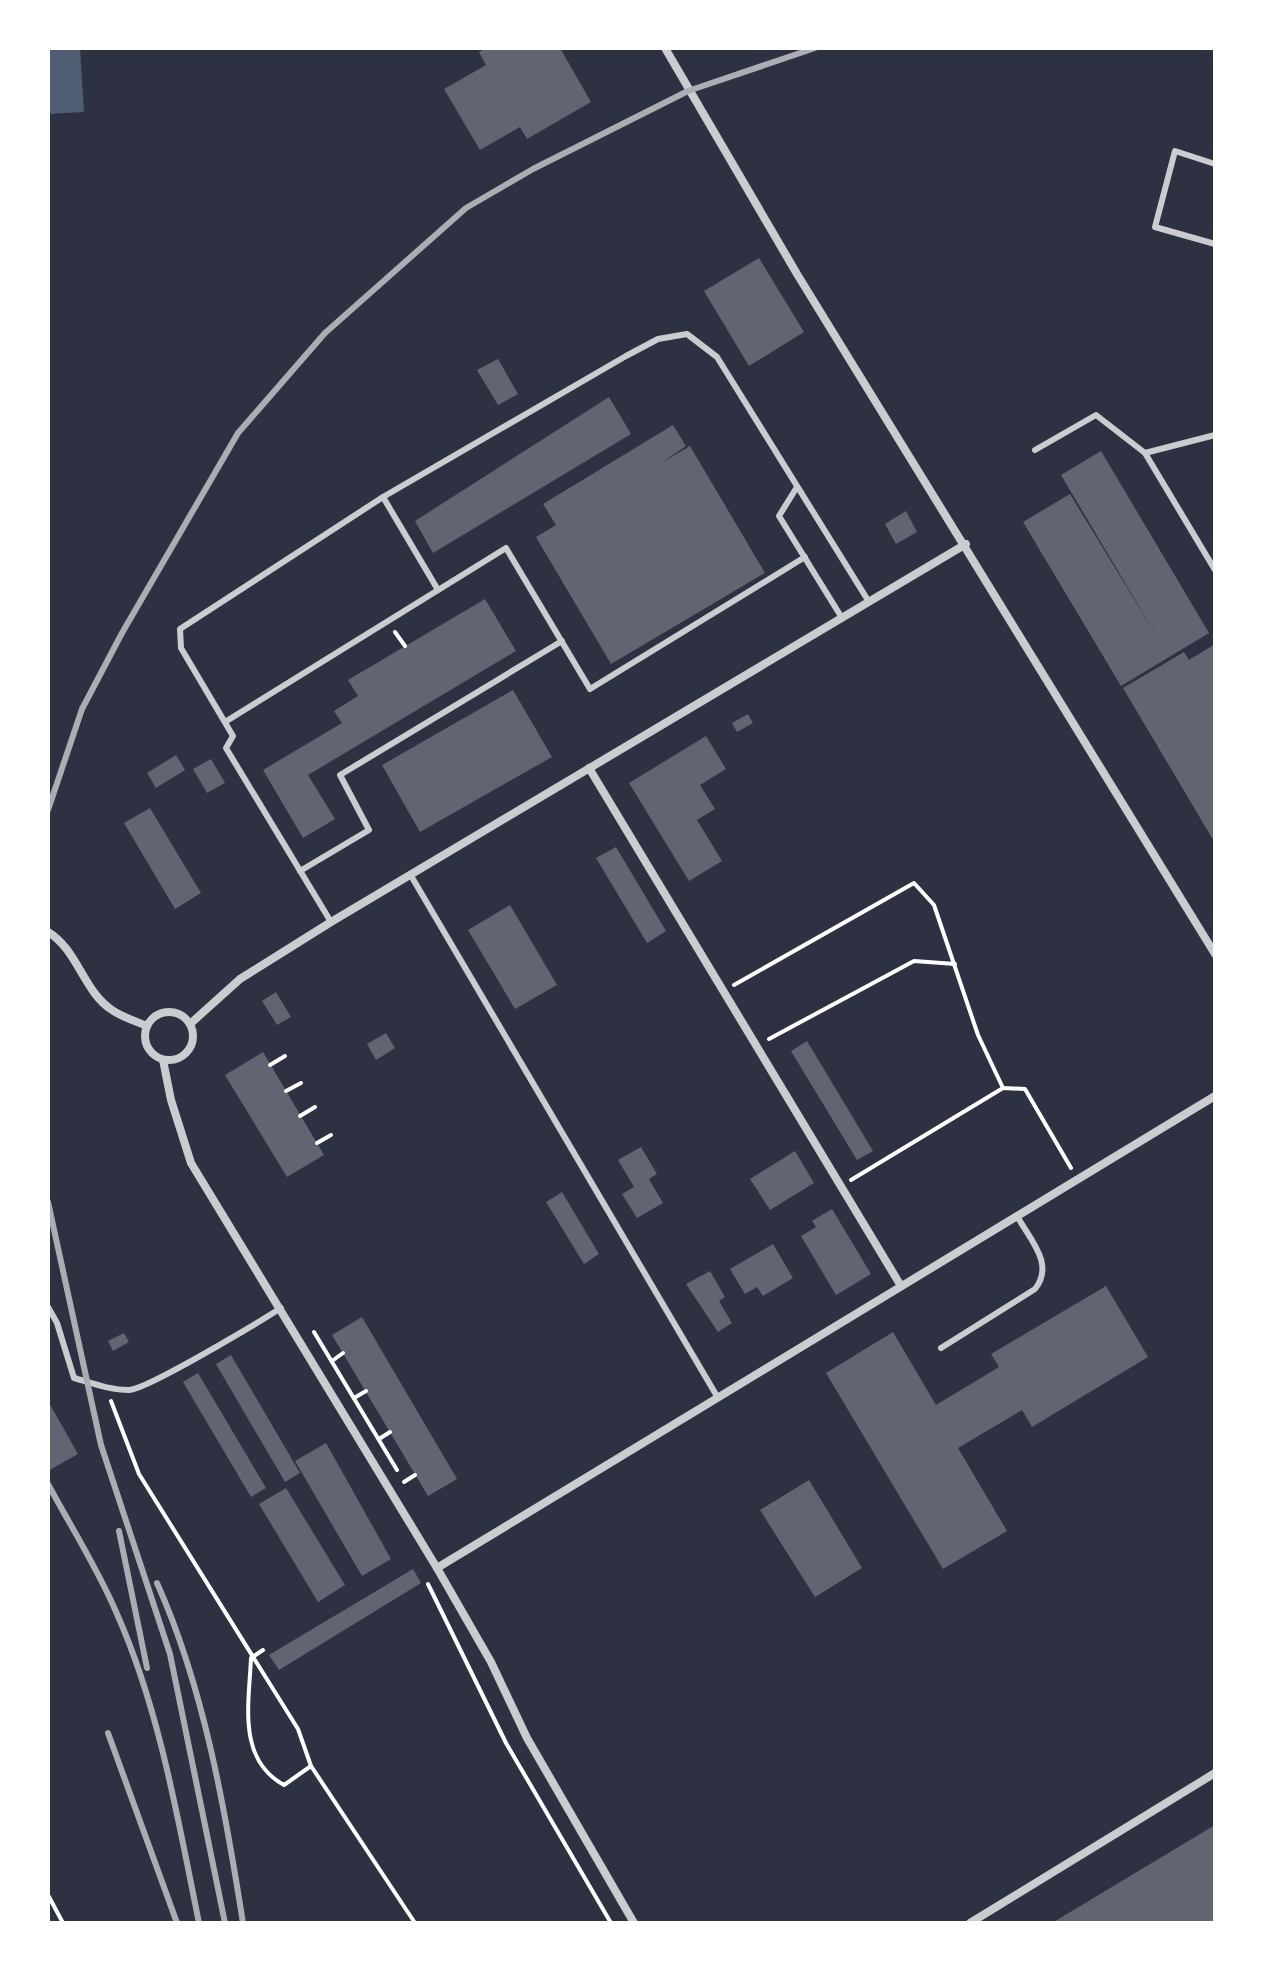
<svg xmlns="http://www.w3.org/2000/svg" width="1263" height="1971" font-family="'PT Sans',sans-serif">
<rect width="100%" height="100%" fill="#2d3142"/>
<polygon fill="#4f5d75" points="48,48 80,48 84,112 48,114"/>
<g fill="#626471">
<polygon points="487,48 560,48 591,102 527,139 520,127 480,150 444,89 486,65 479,52"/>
<polygon points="759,258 804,332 749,366 704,291"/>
<polygon points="498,359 518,394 498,405 477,370"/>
<polygon points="609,397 631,434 433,553 415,521"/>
<polygon points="673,425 686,446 663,462 690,446 765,573 611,664 536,537 556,525 543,504"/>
<polygon points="1101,451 1209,633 1121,686 1023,522 1070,494 1156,635 1061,475"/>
<polygon points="906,511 917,532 896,544 885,524"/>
<polygon points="485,599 516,651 308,775 335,819 303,838 263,770 342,723 334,711 358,696 348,680"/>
<polygon points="1215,644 1215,843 1123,688 1184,652 1189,660"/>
<polygon points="513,690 552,757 420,832 382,765"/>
<polygon points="748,714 753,723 737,732 732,723"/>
<polygon points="706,736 726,769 700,785 715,809 697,820 722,861 689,881 629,783"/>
<polygon points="176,755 185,770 156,788 147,773"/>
<polygon points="211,759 225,783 207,793 193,769"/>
<polygon points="150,808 201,893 175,909 124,823"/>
<polygon points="616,847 666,931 647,943 596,858"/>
<polygon points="510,905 557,985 515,1009 468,930"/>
<polygon points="276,992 291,1017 277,1025 262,1001"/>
<polygon points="386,1033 395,1048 376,1060 367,1044"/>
<polygon points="807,1041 873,1151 857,1160 791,1051"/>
<polygon points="263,1052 324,1155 287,1177 225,1075"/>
<polygon points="641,1147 657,1174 649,1179 663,1203 637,1218 622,1194 634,1187 618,1160"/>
<polygon points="795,1151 814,1183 770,1210 750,1179"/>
<polygon points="562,1192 599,1254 584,1264 546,1202"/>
<polygon points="832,1209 871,1274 836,1295 801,1236 816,1227 812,1221"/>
<polygon points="773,1244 793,1278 763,1296 757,1287 745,1294 730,1269"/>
<polygon points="710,1271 725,1297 719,1301 732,1323 718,1332 686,1284"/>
<polygon points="1106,1286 1148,1357 1032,1427 1022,1410 958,1448 1007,1531 943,1569 826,1373 893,1332 936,1405 999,1367 991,1354"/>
<polygon points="362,1317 457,1479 428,1496 332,1335"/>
<polygon points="124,1333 129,1342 113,1351 108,1341"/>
<polygon points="231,1355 300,1473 285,1482 216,1364"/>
<polygon points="198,1373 266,1488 251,1497 183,1382"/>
<polygon points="48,1401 78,1454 48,1471"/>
<polygon points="326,1443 391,1559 362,1576 295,1461"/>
<polygon points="809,1480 862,1568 815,1597 760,1510"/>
<polygon points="286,1488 345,1585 318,1602 259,1504"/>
<polygon points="413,1569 421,1583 279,1670 269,1655"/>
<polygon points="1215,1825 1215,1923 1052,1923"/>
</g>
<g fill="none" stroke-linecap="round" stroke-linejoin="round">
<g stroke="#fff" stroke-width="4">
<polyline points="395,632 405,646"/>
<polyline points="734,985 914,883 934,905 978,1035 1003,1088"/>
<polyline points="769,1039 914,961 955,964"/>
<polyline points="270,1065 285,1056"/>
<polyline points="286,1091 301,1083"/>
<polyline points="300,1116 315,1107"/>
<polyline points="317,1143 331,1135"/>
<polyline points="851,1180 1003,1088 1025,1089 1071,1168"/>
<polyline points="314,1332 397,1470"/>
<polyline points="332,1361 343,1353"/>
<polyline points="354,1398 366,1391"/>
<path d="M111 1401 139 1474 298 1729 311 1766 284 1785C237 1759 249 1704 251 1658L263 1650"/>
<polyline points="379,1439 390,1432"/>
<polyline points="404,1482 415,1475"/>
<polyline points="428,1584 506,1743 611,1923"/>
<polyline points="311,1766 415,1923"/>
<polyline points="48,1895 63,1923"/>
</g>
<g stroke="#caccd0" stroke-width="6">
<polyline points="1215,164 1175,151 1155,227 1215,244"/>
<polyline points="1035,450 1096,415 1145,453 1215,435"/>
<polyline points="1145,453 1215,570"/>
<polyline points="797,487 779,516 842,618"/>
<polyline points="383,497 438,590"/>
<polyline points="225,722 506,548 590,689 805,557"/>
<polyline points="300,871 369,830 340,775 562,641"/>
<polyline points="410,874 718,1398"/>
<polyline points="331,922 226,748 233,736 181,648 180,629 383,497 626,356 658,339 687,334 717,357 869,602"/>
<path d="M48 1307 57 1323 74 1378C92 1383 110 1390 129 1390 148 1389 259 1322 281 1308"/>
<path d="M941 1348 1035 1289C1055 1264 1030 1240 1017 1216"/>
</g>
<g stroke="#caccd0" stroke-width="8">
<polyline points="665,48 797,274 1215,954"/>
<polyline points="589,768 901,1286"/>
<path d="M48 932C78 950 83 991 112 1010 122 1017 135 1021 147 1026"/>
<circle cx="169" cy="1036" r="24"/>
<polyline points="190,1024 240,979 331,922 966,544"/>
<polyline points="163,1060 171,1100 191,1163 437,1568 491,1662 527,1738 634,1923"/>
<polyline points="437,1568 1215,1096"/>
<polyline points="970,1923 1215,1773"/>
</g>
<g stroke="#abadb3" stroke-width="6">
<polyline points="48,810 82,709 122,633 238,433 325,333 466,208 533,169 688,91 815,48"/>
<polyline points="48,1202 101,1445 170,1654 225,1923"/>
<path d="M48 1484C71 1527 98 1569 117 1614 160 1711 178 1820 199 1923"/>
<polyline points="119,1531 147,1668"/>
<path d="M157 1583C204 1688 225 1809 243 1923"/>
<polyline points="108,1733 177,1923"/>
</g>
</g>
<rect width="1263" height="1971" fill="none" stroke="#ffffff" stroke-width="100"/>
</svg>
